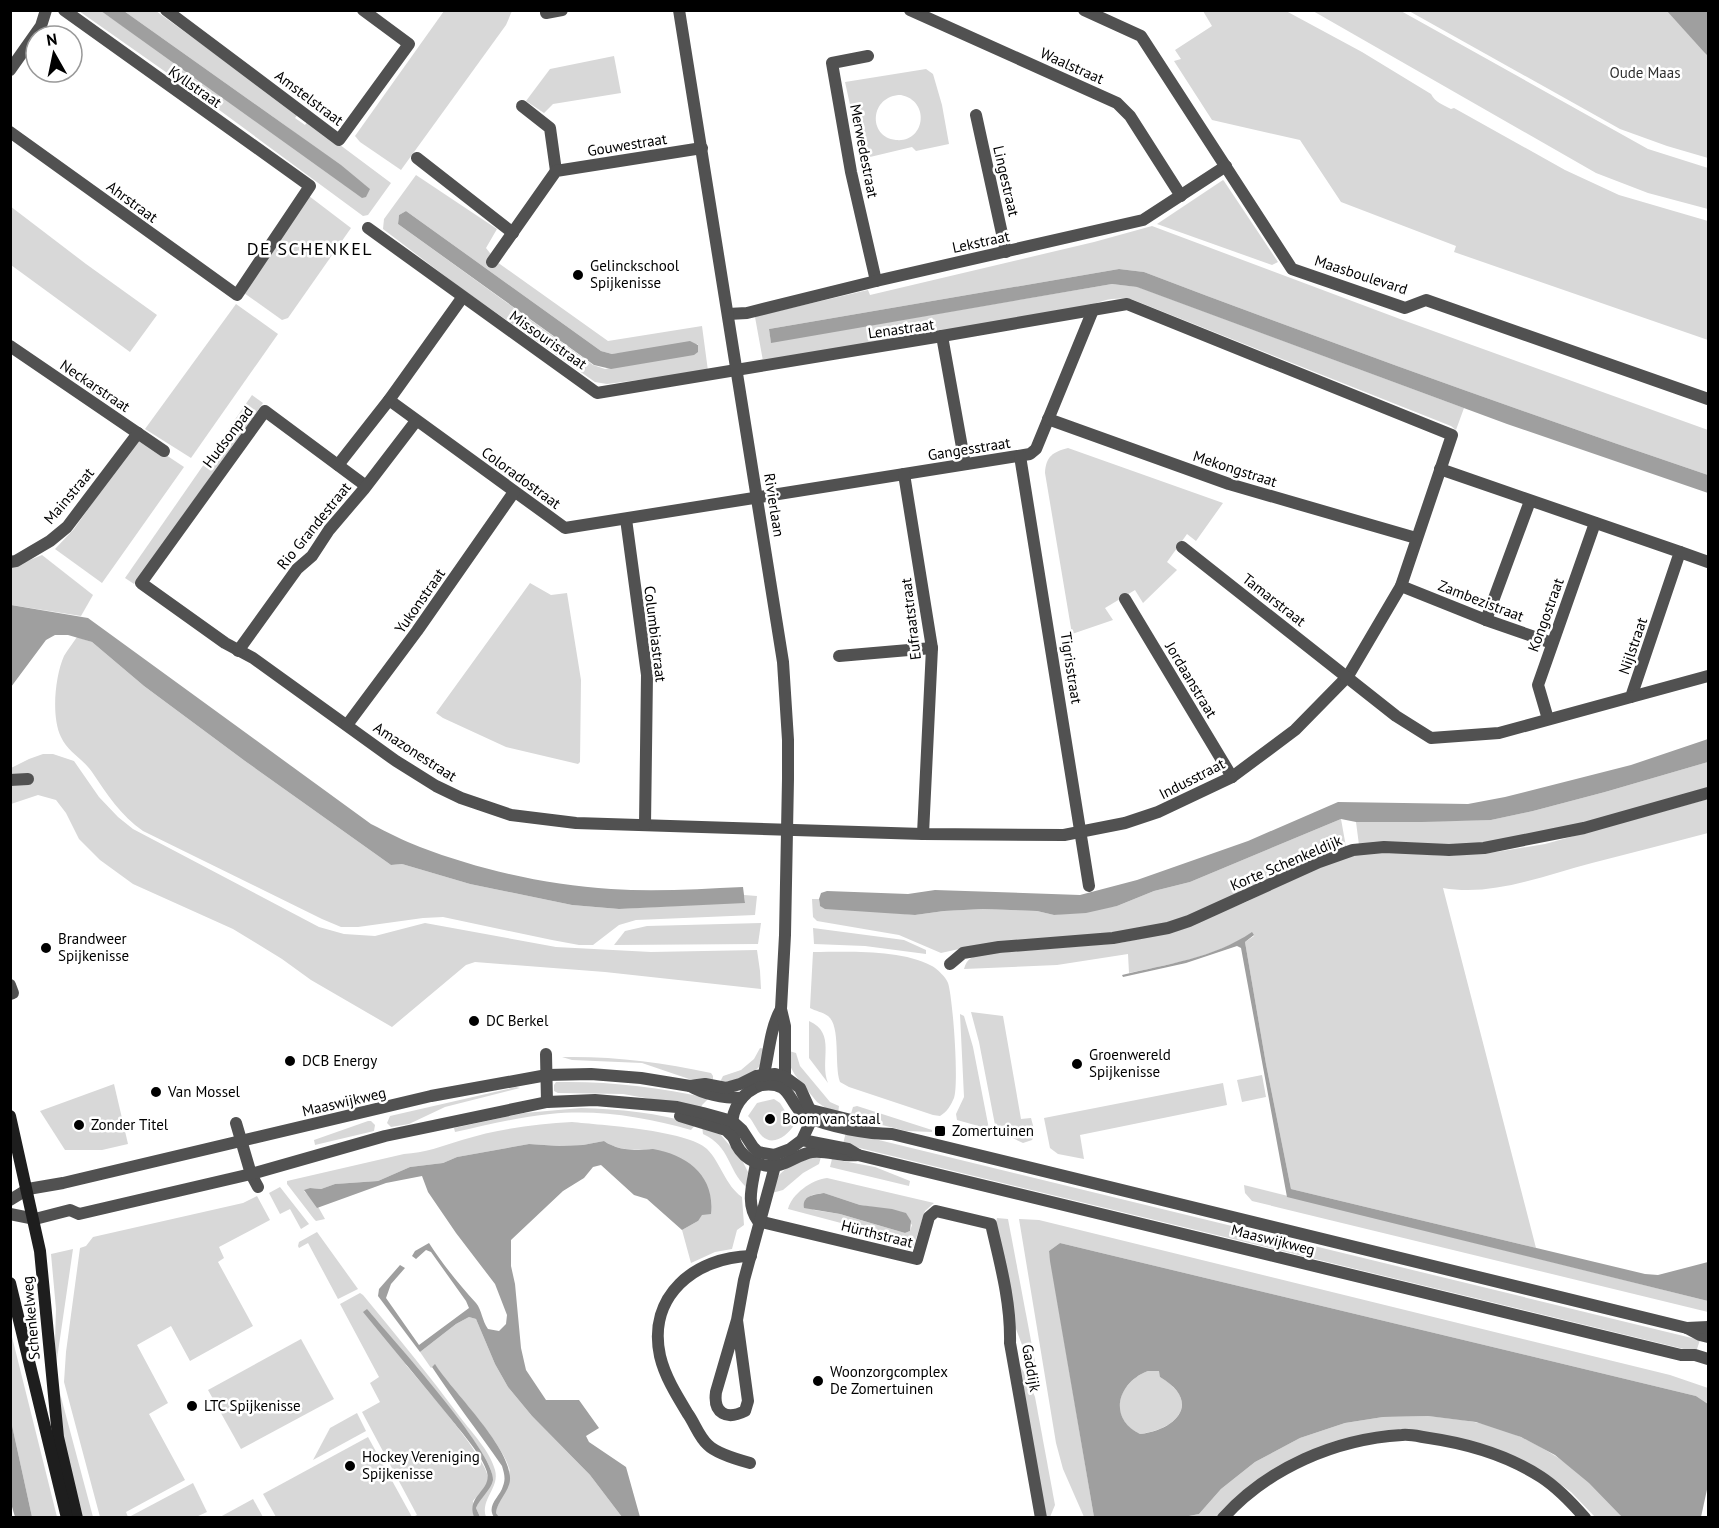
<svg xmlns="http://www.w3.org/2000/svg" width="1719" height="1528" font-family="'PT Sans',sans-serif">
<rect width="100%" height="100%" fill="#fff"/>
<g fill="#d8d8d8" fill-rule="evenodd">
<polygon points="79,11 101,11 146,42 370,189 286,126 124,11 156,11 298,114 295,118 305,125 308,121 391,183 368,215 363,216 207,101"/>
<polygon points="444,11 512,11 506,25 401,170 360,142 355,136"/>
<path d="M1203 11H1286L1362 52 1431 94C1435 102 1443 105 1451 109L1454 108 1565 170 1619 195 1708 221V340L1454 252 1456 246 1341 202 1300 140 1212 120 1174 61 1181 59 1175 50 1212 26Z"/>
<polygon points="1313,11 1401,11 1648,149 1708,168 1708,209 1648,193 1596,173"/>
<polygon points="1409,11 1708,11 1708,158 1667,146 1620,129"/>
<polygon points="614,56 621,93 553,104 544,113 526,101 550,69"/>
<path d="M926 69 933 74 942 105 949 144 916 151 912 147 870 157 863 155 860 150 845 82ZM901 95C931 101 925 143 896 140 867 137 870 95 901 95Z"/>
<path d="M416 175 497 229 486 248 497 262 608 341 702 326 708 371 607 384 595 382 458 286 383 229 384 219ZM406 211 601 351 612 354 698 344V352L605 369 593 365 398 224 399 215Z"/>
<polygon points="1223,180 1224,181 1278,262 1272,265 1157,224"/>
<polygon points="309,196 351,228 288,318 282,320 244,293"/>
<polygon points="10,206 86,264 157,315 130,352 11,265"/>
<path d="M1152 226 1400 319 1708 430V475C1519 411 1331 343 1144 272L1119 269 769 329 771 342 1112 284 1138 287 1464 408 1456 430 1451 426 1131 299C1113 297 1101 300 1085 308L763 361 755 317 757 316 868 290 870 295 1094 242Z"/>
<polygon points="236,304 278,334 191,458 145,429"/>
<polygon points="252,395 263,403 134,584 125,578"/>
<polygon points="139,437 184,467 102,583 55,549 74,529"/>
<path d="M1068 448 1223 503 1196 541 1187 534 1167 562 1177 570 1143 603 1135 590 1105 608 1113 620 1072 634 1045 473C1046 456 1053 452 1068 448Z"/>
<polygon points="42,555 93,595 81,616 11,605 10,568"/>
<polygon points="530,583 551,595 567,593 581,680 580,762 578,764 506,747 443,718 436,713"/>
<path d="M77 637 92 642 144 686 245 761 391 865 402 864 470 884 572 905 619 909 745 902 744 895 757 896 755 915 636 920 619 925 593 945H579L552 940 443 917 423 918 358 927H341L322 919 143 831C121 816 107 794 92 772 83 759 68 752 61 737 51 717 55 676 64 656 68 649 73 643 77 637Z"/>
<polygon points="43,754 53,754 74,761 99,797 118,817 133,829 319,927 344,934 375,936 425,923 556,947 651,952 757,950 760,971 761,989 605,972 475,962 466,965 392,1027 311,980 282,959 233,929 133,884 100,860 79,839 66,813 56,800 38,795 11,804 11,768 29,759"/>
<polygon points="1708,762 1708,790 1535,835 1459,846 1359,845 1356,822 1491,820 1533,811 1605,792"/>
<path d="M1708 799V833C1670 843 1631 853 1592 863 1545 875 1493 897 1443 888L1536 1248 1291 1189 1266 1064 1245 942 1254 936 1252 933C1215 957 1171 964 1129 973L1128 954 1057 965 964 969C967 958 973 956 983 954L1120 943 1172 932 1246 902 1326 863 1353 855 1389 852 1447 856 1496 852 1545 844Z"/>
<polygon points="1341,819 1346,847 1174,922 1144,930 977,945 941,953 899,935 817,921 813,917 812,899 819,899 820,906 915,915 944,911 983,909 1037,911 1054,915 1117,906 1154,891 1190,882"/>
<polygon points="761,923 758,944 614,945 625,931 647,926"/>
<polygon points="813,928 904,940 926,950 926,954 865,946 814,944"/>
<path d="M813 952C849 952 900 949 932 966 937 969 946 977 948 983 953 998 959 1084 954 1098 951 1105 947 1112 940 1116L933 1115 849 1087 840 1082C834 1065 841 1026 828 1016 823 1012 815 1011 810 1008Z"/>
<polygon points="971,1012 1003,1016 1021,1119 1031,1118 1035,1133 1032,1140 1023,1143 996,1130 979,1042"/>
<polygon points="960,1014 964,1016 973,1047 989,1129 957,1120 956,1114 964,1097"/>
<path d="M809 1021C837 1033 819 1061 828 1083L809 1058Z"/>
<path d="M760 1048 766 1049C764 1053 763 1060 761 1064 754 1076 733 1082 720 1082L723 1076 741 1070 754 1059Z"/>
<polygon points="789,1051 796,1053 800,1066 830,1102 839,1106 838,1114 830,1111 817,1102 795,1075 790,1066"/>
<path d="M562 1057C613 1056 661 1062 711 1073L713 1076V1082L689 1079 642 1063 572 1060Z"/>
<polygon points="1262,1075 1266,1097 1242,1102 1237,1080"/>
<path d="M556 1082C610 1081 656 1087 709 1098L702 1105 701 1108 623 1094 558 1093 554 1091V1085Z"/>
<polygon points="1223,1083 1227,1105 1080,1135 1084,1159 1058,1154 1050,1148 1044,1118"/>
<polygon points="114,1084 128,1144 102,1150 65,1150 40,1111"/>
<polygon points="516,1087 520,1088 445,1107 409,1124 391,1127 387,1123 390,1116"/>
<path d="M774 1099 780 1103 794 1125C788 1135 773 1147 762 1136 756 1130 754 1122 748 1116L757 1103Z"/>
<polygon points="857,1106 932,1130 932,1132 906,1131 850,1117 853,1107"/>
<path d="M581 1108C620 1109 657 1113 696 1124L691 1130C646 1117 597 1109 550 1114 518 1117 487 1125 455 1132L454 1128 524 1113Z"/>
<polygon points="368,1121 371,1121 375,1125 374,1131 315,1145 314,1140"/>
<path d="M572 1122C600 1125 687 1130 707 1149 721 1163 725 1185 742 1197L744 1225 737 1230 732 1249 715 1252 691 1263 682 1230 698 1221 650 1149C635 1151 617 1150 604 1141L583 1145 559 1146 529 1144 457 1157 443 1163 410 1167 378 1181 335 1184 321 1189 310 1188 304 1191 316 1203 325 1219 316 1221 314 1219 287 1184V1181L404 1154C424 1153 443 1146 462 1140 497 1129 536 1124 572 1122Z"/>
<path d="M702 1126 720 1134 742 1160 748 1172 746 1187C727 1169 731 1147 703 1134Z"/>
<polygon points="846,1132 1700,1340 1696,1352 843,1144"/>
<path d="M821 1157 819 1164 803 1173 783 1190 772 1193C774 1187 775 1179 780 1174 789 1164 808 1158 821 1157Z"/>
<polygon points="832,1159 875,1167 910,1181 909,1186 830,1167"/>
<path d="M827 1178 934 1203 925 1211 913 1248 907 1250 909 1241 788 1209C792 1194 811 1180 827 1178ZM824 1193 860 1205 901 1212 912 1225 910 1231 905 1233 840 1214 814 1210 805 1200 812 1195Z"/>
<polygon points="1244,1185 1708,1301 1708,1312 1252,1201 1245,1193"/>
<polygon points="280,1187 309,1224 301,1229 290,1209 280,1214 269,1193"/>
<polygon points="257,1196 270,1220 219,1247 224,1258 218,1262 253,1326 190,1361 171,1326 137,1345 168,1403 149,1414 185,1480 126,1512 128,1517 100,1517 64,1382 66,1352 80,1248 86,1246 93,1237 243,1203"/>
<polygon points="997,1218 1008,1219 1036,1367 1024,1350 1016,1329 995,1227"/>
<polygon points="1019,1219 1039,1220 1670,1375 1708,1388 1708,1404 1696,1396 1060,1243 1049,1251 1094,1517 1084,1517 1063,1469 1056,1443"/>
<polygon points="317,1232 358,1289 338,1299 308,1243 299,1248 298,1246 299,1242"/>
<polygon points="73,1249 57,1359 57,1382 93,1517 80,1517 66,1466 54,1373 56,1309 51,1254"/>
<path d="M360 1293 363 1295C396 1335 429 1375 460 1417 472 1433 490 1451 495 1470 500 1488 480 1499 486 1517H480L476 1508C481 1495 491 1489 492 1475 492 1459 440 1395 427 1380 421 1374 412 1369 405 1364 420 1381 488 1459 488 1478 488 1486 478 1495 473 1501L474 1517H413L417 1515 362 1412 380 1402 370 1383 379 1377 340 1304Z"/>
<path d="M469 1317 476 1319 495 1364 508 1387 532 1416 590 1475 622 1517H499L496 1513C497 1501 508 1489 510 1475 512 1452 450 1387 435 1365L431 1368 420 1352 456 1324Z"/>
<polygon points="10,1329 57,1517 32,1517 11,1421"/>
<polygon points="301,1339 334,1399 241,1449 208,1390"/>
<polygon points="1013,1355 1027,1377 1035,1397 1055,1505 1050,1517 1043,1517"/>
<path d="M1148 1371H1160V1377C1201 1401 1179 1429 1140 1434 1107 1418 1118 1382 1148 1371Z"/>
<polygon points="357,1413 366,1431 313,1460 330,1428"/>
<path d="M1428 1416C1443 1418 1459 1419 1474 1422 1529 1432 1588 1472 1622 1517H1595L1571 1492 1548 1475 1420 1432 1305 1453 1219 1517 1179 1518 1199 1514 1221 1489 1255 1462 1300 1438 1345 1423 1383 1417Z"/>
<polygon points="368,1437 412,1517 276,1517 263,1494"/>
<polygon points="193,1483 207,1512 196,1517 129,1517"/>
<polygon points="253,1499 263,1517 220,1517"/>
</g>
<g fill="#9f9f9f" fill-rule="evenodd">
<polygon points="101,11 124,11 341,165 370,189 366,197 362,198"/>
<polygon points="1667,11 1708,11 1708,56 1704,52"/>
<polygon points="406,211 601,351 612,354 690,341 698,345 698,352 694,355 611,369 594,365 398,224 399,215"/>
<path d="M1119 269 1144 272C1331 343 1519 411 1708 475V493L1507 424 1137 287 1112 284 771 343 769 329Z"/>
<path d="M11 605 88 618 371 824C387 832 404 841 420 847 480 870 547 885 611 889 655 892 699 889 743 887L745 903 619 909 572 905 470 884 402 864 391 865 245 761 144 686 92 642 68 635H55L46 640 11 687Z"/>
<polygon points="1708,739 1708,762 1605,792 1533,811 1491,820 1422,822 1356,822 1341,819 1190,882 1154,891 1117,906 1086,913 1054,915 1037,911 983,909 944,911 915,915 825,909 820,906 819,899 821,893 827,891 908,894 935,890 1080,895 1137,880 1248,841 1338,802 1468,804 1505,797 1631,765"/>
<path d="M1252 932 1254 935 1245 942 1266 1064 1291 1189 1645 1274 1658 1275 1708 1262V1301L1287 1197 1241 948 1237 946 1186 963 1123 977 1122 975C1167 964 1214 958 1252 932Z"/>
<path d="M604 1141C614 1148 626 1150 639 1150 644 1150 648 1149 653 1149 688 1155 715 1176 711 1214L702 1215 698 1221 682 1230 647 1199 634 1195 601 1165 593 1167 584 1178 563 1191 511 1240V1266L515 1284 521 1348 526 1370 546 1400H579L599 1428 586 1436 589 1442 626 1467 640 1517H622L590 1475 532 1416 508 1387 495 1364 476 1319 469 1317 456 1324 420 1352 378 1296 379 1289 400 1265 405 1268 391 1284 386 1298 419 1345 469 1308 466 1301 431 1252 426 1250 416 1259 412 1256 415 1251 429 1243C443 1265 459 1284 476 1303 482 1310 482 1321 488 1329L499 1331 506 1324 507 1315 495 1284 456 1233 428 1192 422 1176 386 1183 317 1208 304 1190 310 1188 321 1189 335 1184 378 1181 410 1167 443 1163 457 1157 529 1144 559 1146 583 1145Z"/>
<path d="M824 1193 860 1205 892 1209 906 1213 911 1221 910 1231 905 1233 840 1214 804 1208C802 1195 814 1195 824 1193Z"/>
<path d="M1060 1243 1696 1396 1708 1404V1485L1701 1517H1622L1589 1483 1555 1455 1521 1437 1476 1422 1428 1416 1383 1417 1345 1423 1300 1438 1255 1462 1221 1489 1199 1514 1179 1518 1094 1517 1050 1261 1049 1251ZM1148 1371H1159L1160 1377C1201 1401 1179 1429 1140 1434 1107 1418 1118 1382 1148 1371Z"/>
<path d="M367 1309C388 1334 496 1453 493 1480 491 1490 480 1498 476 1508L480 1517H474C466 1495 492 1491 487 1472 482 1455 462 1433 451 1419 422 1383 392 1348 363 1312Z"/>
<path d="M435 1364C452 1391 512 1448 510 1480 509 1492 497 1501 496 1513L499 1517H494C486 1505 500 1497 503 1486 506 1478 504 1473 502 1466 479 1433 453 1399 432 1367Z"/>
<polygon points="11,1421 32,1517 15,1517 10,1500"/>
</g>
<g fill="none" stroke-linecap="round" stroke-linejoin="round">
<g stroke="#515151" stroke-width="12">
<polyline points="166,10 339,140 409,44 363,10"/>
<polyline points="910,10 1117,103 1130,116 1181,196"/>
<polyline points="1084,10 1141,36 1292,269 1405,308 1426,300 1708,399"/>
<polyline points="546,13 562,10"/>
<polyline points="868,56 832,63 851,172 876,281"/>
<polyline points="10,70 41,26 46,10"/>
<polyline points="522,106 550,128 556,171"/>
<polyline points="976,115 1006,252"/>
<polyline points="10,132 237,295 310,186 64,10"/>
<polyline points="417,158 513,233"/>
<polyline points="368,228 597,393 942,336 965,464"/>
<polyline points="492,262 556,171 702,148"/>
<polyline points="728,314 747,313 876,281 1143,220 1226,166"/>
<polyline points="10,346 164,451"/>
<polyline points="389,400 565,528 1030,454 1036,449 1093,310"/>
<polyline points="1048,419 1229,484 1416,538"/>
<polyline points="1020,456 1089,886"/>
<polyline points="338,465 389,400 462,298"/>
<polyline points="904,474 932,648 923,834"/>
<polyline points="366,486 265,411 141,583 225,643 253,658 396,761 436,786 461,798 511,815 576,823 923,834 1064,835 1125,823 1158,812 1232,777 1295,730 1348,676 1401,586 1452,435 1127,304 942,336"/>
<polyline points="626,519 647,675 645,825"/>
<polyline points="1182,547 1396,716 1431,738 1499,733 1631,697 1680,552 1440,469"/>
<polyline points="1680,552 1708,562"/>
<polyline points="10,562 16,561 50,541 67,527 138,433"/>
<polyline points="1401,586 1486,620 1552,643"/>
<polyline points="1125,599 1232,777"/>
<polyline points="1486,620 1530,501"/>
<polyline points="238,651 297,569 312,556 329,530 364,489 416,421"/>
<polyline points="839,656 932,648"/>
<polyline points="1631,697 1708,676"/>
<polyline points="1548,719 1538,685 1595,523"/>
<polyline points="347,725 417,631 514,492"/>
<polyline points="10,780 28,779"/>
<polyline points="950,964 963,953 999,947 1113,938 1168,928 1189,921 1319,862 1353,850 1384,847 1449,850 1484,848 1584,828 1708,793"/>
<polyline points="10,985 13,993 10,994"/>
<polyline points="546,1054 547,1102"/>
<polyline points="236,1123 251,1174 258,1187"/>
<path d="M756 1163C753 1183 745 1204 758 1221L917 1259 929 1217 936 1211 991 1224C1000 1263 1011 1302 1010 1343L1041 1518"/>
<path d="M737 1320 748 1401 745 1411C727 1420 713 1414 716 1392L737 1320 744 1280 775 1166"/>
<path d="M750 1463C739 1460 717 1454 708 1445 699 1437 695 1424 688 1414 677 1396 665 1377 660 1356 647 1296 695 1257 751 1256"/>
<path d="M1223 1518C1268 1468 1335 1439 1402 1435 1411 1434 1421 1437 1429 1438 1470 1444 1507 1455 1541 1477 1558 1488 1572 1503 1585 1518"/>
</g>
<g stroke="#515151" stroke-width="12">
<path d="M679 10 783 662 788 740V779L785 935 781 1009C768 1032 769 1061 761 1085 722 1099 722 1155 763 1165 783 1170 794 1155 812 1152 827 1150 842 1157 858 1155"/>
<polyline points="781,1009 785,1026 785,1077"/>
<path d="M761 1085C794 1080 787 1106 808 1117 828 1127 869 1134 892 1134L1687 1328 1700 1335 1708 1337"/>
<path d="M690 1086C706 1095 723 1098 742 1098"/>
<polyline points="811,1110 859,1122"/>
<polyline points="680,1116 726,1130 734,1138"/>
<polyline points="802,1140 848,1149 858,1155 1681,1355 1695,1355 1708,1359"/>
<polyline points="10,1200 28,1189 63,1183 431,1096 547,1075 591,1074 641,1078 690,1086 705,1084 726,1088 740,1084 756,1076 775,1074 785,1077 800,1088 810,1110 809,1125 802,1140 790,1149 774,1155 758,1152 753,1147 742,1130 732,1121 703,1113 677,1107 595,1100 547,1102 385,1136 251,1174 79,1214 70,1210 35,1219 10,1214"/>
<polyline points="1687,1328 1708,1327"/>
</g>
<g stroke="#1e1e1e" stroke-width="12">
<polyline points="10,1116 40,1251 58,1437 77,1518"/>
<polyline points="10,1283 67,1518"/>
</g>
</g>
<g fill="#000" stroke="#fff" stroke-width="2">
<circle cx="578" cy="275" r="6"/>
<circle cx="46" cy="948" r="6"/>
<circle cx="474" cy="1021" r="6"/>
<circle cx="290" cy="1061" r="6"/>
<circle cx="1077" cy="1064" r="6"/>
<circle cx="156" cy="1092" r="6"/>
<circle cx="770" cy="1119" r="6"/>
<circle cx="79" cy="1125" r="6"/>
<rect x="934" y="1125" width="12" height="12" rx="3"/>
<circle cx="818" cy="1381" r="6"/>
<circle cx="192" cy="1406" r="6"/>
<circle cx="350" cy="1466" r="6"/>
</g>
<g text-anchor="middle" stroke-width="5" stroke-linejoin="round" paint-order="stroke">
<g font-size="15" fill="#000" stroke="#fff">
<text transform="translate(1072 66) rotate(24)" y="5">Waalstraat</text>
<text transform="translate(195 87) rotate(35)" y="5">Kyllstraat</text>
<text transform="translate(309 98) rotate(37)" y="5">Amstelstraat</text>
<text transform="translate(627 145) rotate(-9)" y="5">Gouwestraat</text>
<text transform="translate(864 151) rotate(79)" y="5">Merwedestraat</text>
<text transform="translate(1006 181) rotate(77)" y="5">Lingestraat</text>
<text transform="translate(132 202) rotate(36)" y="5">Ahrstraat</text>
<text transform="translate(981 242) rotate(-12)" y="5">Lekstraat</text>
<text transform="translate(1361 275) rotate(18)" y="5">Maasboulevard</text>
<text transform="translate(901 329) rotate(-8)" y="5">Lenastraat</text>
<text transform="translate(548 340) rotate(35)" y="5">Missouristraat</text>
<text transform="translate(95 386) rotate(34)" y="5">Neckarstraat</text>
<text transform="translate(228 437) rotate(-53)" y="5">Hudsonpad</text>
<text transform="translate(969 449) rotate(-9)" y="5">Gangesstraat</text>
<text transform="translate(1235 469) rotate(18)" y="5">Mekongstraat</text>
<text transform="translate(521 478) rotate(36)" y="5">Coloradostraat</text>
<text transform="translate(69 496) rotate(-50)" y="5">Mainstraat</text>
<text transform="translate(774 505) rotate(81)" y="5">Rivierlaan</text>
<text transform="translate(314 526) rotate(-51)" y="5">Rio Grandestraat</text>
<text transform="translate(1274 600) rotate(38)" y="5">Tamarstraat</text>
<text transform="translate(420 601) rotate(-55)" y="5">Yukonstraat</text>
<text transform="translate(1481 601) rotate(21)" y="5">Zambezistraat</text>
<text transform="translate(1546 615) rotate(-70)" y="5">Kongostraat</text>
<text transform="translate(911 619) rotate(-97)" y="5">Eufraatstraat</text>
<text transform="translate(655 634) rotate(83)" y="5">Columbiastraat</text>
<text transform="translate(1633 646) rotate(-71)" y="5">Nijlstraat</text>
<text transform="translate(1071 668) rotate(81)" y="5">Tigrisstraat</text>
<text transform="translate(1191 680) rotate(59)" y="5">Jordaanstraat</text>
<text transform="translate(415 752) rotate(33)" y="5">Amazonestraat</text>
<text transform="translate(1192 779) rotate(-27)" y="5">Indusstraat</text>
<text transform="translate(1286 863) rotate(-23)" y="5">Korte Schenkeldijk</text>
<text transform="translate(344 1102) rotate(-13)" y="5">Maaswijkweg</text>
<text transform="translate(877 1234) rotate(14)" y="5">Hürthstraat</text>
<text transform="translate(1273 1240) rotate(14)" y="5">Maaswijkweg</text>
<text transform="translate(31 1318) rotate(-95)" y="5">Schenkelweg</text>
<text transform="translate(1031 1368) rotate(80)" y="5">Gaddijk</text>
</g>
<g font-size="15" fill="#2f2f2f" stroke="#fff">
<text x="1645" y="78">Oude Maas</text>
</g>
<g font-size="15" fill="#000" stroke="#fff" text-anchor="start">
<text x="590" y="271">Gelinckschool<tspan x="590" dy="17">Spijkenisse</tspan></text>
<text x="58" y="944">Brandweer<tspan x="58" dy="17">Spijkenisse</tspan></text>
<text x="486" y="1026">DC Berkel</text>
<text x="1089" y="1060">Groenwereld<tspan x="1089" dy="17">Spijkenisse</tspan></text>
<text x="302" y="1066">DCB Energy</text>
<text x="168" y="1097">Van Mossel</text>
<text x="782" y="1124">Boom van staal</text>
<text x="91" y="1130">Zonder Titel</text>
<text x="952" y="1136">Zomertuinen</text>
<text x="830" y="1377">Woonzorgcomplex<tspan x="830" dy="17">De Zomertuinen</tspan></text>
<text x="204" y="1411">LTC Spijkenisse</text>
<text x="362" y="1462">Hockey Vereniging<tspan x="362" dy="17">Spijkenisse</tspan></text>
</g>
<g font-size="18" letter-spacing="1.5" fill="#000" stroke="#fff">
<text x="310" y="255">DE SCHENKEL</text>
</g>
</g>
<rect width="1719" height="1528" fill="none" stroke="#000000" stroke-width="24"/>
<g transform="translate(54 54) rotate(351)"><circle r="28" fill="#ffffff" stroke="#999999" stroke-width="1.5"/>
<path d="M0-4.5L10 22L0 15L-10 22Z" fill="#000000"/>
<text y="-9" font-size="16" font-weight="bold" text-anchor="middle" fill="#000000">N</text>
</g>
</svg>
